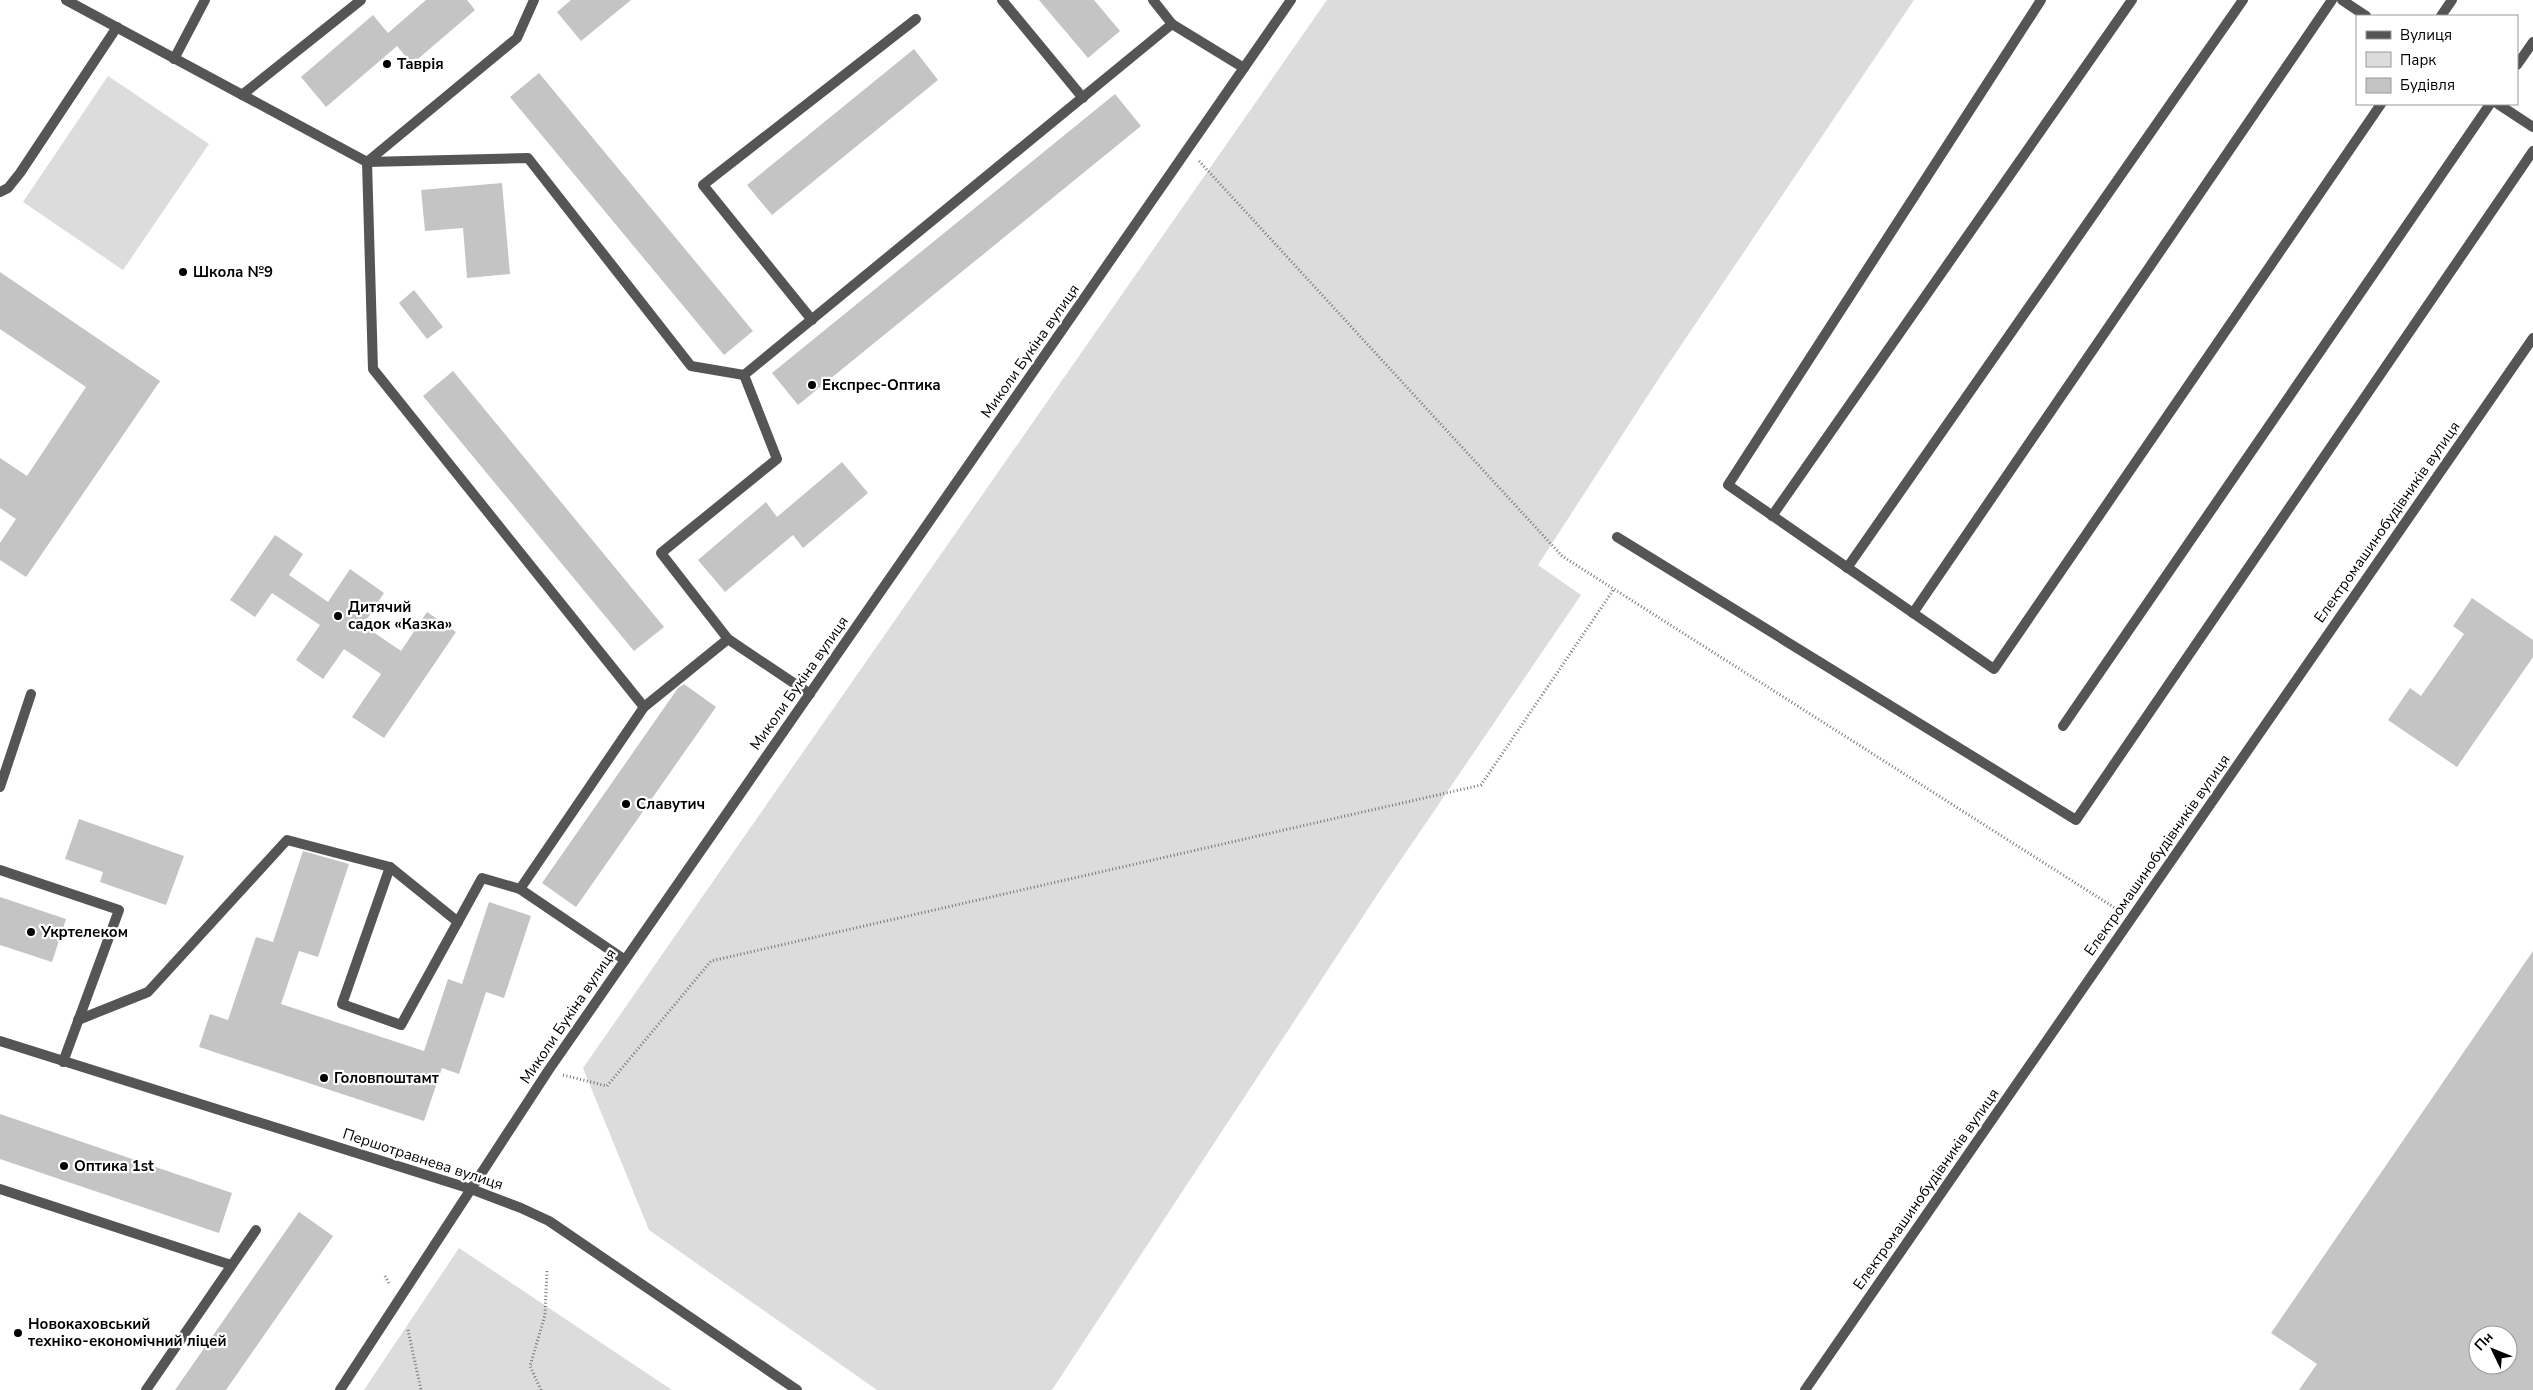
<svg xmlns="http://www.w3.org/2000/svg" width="2533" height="1390" font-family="'Nunito Sans',sans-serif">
<rect width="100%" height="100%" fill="#fff"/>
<g fill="#dcdcdc">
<polygon points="1327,0 1914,0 1663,372 1538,565 1581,595 1379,892 1052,1390 877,1390 649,1230 583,1068"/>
<polygon points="108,76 209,144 123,270 23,202"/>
<polygon points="459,1248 672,1390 364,1390"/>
</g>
<g fill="#c4c4c4" fill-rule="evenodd">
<polygon points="426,0 467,0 475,10 412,64 397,46 326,107 301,77 373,15 388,33"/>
<polygon points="571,0 631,0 581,41 557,12"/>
<polygon points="1039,0 1094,0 1120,31 1088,58"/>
<polygon points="914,49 938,80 772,215 747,185"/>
<polygon points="539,73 753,331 724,355 510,97"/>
<polygon points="1115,94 1141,126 798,405 772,373"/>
<polygon points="502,183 510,274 467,278 463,228 425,231 421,190"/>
<polygon points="0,272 160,381 26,577 0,560 0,543 16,519 0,508 0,458 27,476 86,387 0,329"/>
<polygon points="414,290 443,327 427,339 399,303"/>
<polygon points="453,371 664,627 634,651 423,396"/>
<polygon points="842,462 868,493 803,548 793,535 725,592 698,560 766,502 777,517"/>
<polygon points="275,535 303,554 289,575 328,602 350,569 384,593 363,625 401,651 427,612 456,632 384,738 352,717 381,674 344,649 323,679 296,660 320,625 272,593 255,617 230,600"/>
<polygon points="2472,598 2533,640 2533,657 2457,767 2388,720 2410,688 2421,696 2464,634 2453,626"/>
<polygon points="684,684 716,707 576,907 542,883 678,688"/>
<polygon points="79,819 184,856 166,905 100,882 103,872 65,859"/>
<polygon points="303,851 349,864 318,957 299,951 281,1004 424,1051 448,979 462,984 489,902 531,916 504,998 486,992 459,1074 442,1068 424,1121 199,1047 210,1014 228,1020 256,937 273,942"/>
<polygon points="0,897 66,919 52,962 0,945"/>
<path d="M2533 951V1390H2299L2317 1364 2271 1333ZM2478 1335H2508V1365H2478Z"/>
<polygon points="0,1114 232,1193 219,1233 0,1159"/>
<polygon points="299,1212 333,1236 226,1390 175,1390"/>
</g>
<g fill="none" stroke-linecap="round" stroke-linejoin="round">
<g stroke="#777" stroke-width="3" stroke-dasharray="1 2.5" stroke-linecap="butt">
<polyline points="1199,161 1562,556 2118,910"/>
<polyline points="563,1075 607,1086 711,961 1481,785 1614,589"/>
<polyline points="385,1276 390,1285"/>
<polyline points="408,1330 421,1390"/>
<polyline points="541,1390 530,1366 545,1315 547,1271"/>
</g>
<g stroke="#555" stroke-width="10">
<polyline points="66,0 367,162 528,158 691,366 744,375 1172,24"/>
<polyline points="1002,0 1083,98"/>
<polyline points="1153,0 1172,24 1244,68"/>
<polyline points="2041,0 1728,485 1994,669 2381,104"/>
<polyline points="2342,0 2366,16"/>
<polyline points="2441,16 2452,0"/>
<polyline points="174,59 205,0"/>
<polyline points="2517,65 2533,42"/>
<polyline points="242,95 361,0"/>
<polyline points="2498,104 2533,127"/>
<polyline points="367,162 373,369 644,707"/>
<polyline points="367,162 517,38 534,0"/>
<polyline points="0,192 8,188 20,173 117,27"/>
<polyline points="812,320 703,185 916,19"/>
<polyline points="744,375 777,459 661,553 728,639 810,694"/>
<polyline points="1772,516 2132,0"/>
<polyline points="1617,537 2076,820 2533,151"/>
<polyline points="1847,568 2243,0"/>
<polyline points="1913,613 2332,0"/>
<polyline points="2063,726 2490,104"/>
<polyline points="0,787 31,694"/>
<polyline points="390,867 342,1004 401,1025 482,878 520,889 625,960"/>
<polyline points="0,870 119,910 63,1062"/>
<polyline points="520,889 644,707 728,639"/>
<polyline points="78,1020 148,992 287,840 390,867 458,922"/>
<polyline points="0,1189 231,1265"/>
<polyline points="146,1390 256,1230"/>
</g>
<g stroke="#555" stroke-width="10">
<polyline points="0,1041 471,1189"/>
<polyline points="1805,1390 2533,338"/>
</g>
<g stroke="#555" stroke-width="10">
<polyline points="471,1189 521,1208 549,1221 797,1390"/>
<polyline points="340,1390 548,1071 1291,0"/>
</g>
</g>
<g fill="#000" stroke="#fff" stroke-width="2">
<circle cx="387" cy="64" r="5"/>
<circle cx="183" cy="272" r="5"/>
<circle cx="812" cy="385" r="5"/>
<circle cx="338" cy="616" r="5"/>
<circle cx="626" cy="804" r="5"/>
<circle cx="31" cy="932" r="5"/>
<circle cx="324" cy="1078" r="5"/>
<circle cx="64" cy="1166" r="5"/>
<circle cx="18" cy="1333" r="5"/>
</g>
<g text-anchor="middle" stroke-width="4.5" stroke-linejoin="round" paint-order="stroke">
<g font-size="15" font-weight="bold" fill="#000" stroke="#fff" text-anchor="start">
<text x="397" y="69">Таврія</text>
<text x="193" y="277">Школа №9</text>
<text x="822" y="390">Експрес-Оптика</text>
<text x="348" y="612">Дитячий<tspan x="348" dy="17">садок «Казка»</tspan></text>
<text x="636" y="809">Славутич</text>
<text x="41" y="937">Укртелеком</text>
<text x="334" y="1083">Головпоштамт</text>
<text x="74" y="1171">Оптика 1st</text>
<text x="28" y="1329">Новокаховський<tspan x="28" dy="17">техніко-економічний ліцей</tspan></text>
</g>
<g font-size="15" fill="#000" stroke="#fff">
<text transform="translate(1030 351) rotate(-55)" y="5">Миколи Букіна вулиця</text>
<text transform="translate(2387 522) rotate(-55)" y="5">Електромашинобудівників вулиця</text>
<text transform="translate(799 683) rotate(-55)" y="5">Миколи Букіна вулиця</text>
<text transform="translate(2157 855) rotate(-55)" y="5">Електромашинобудівників вулиця</text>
<text transform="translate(568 1016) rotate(-56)" y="5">Миколи Букіна вулиця</text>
<text transform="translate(423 1159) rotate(18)" y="5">Першотравнева вулиця</text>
<text transform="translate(1926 1189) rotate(-55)" y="5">Електромашинобудівників вулиця</text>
</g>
</g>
<rect x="2356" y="15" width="162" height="90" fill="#ffffff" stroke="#999999"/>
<rect x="2366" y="31" width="25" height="8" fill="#555555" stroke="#999999"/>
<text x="2400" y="40" font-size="15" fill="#000000">Вулиця</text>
<rect x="2366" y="52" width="25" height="15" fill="#dcdcdc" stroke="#999999"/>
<text x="2400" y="65" font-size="15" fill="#000000">Парк</text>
<rect x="2366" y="78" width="25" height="15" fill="#c4c4c4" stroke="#999999"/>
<text x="2400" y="90" font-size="15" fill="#000000">Будівля</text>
<g transform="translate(2493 1350) rotate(313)"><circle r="24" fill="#ffffff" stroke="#999999"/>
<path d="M0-4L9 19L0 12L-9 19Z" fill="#000000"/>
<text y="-8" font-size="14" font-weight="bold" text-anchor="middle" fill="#000000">Пн</text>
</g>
</svg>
